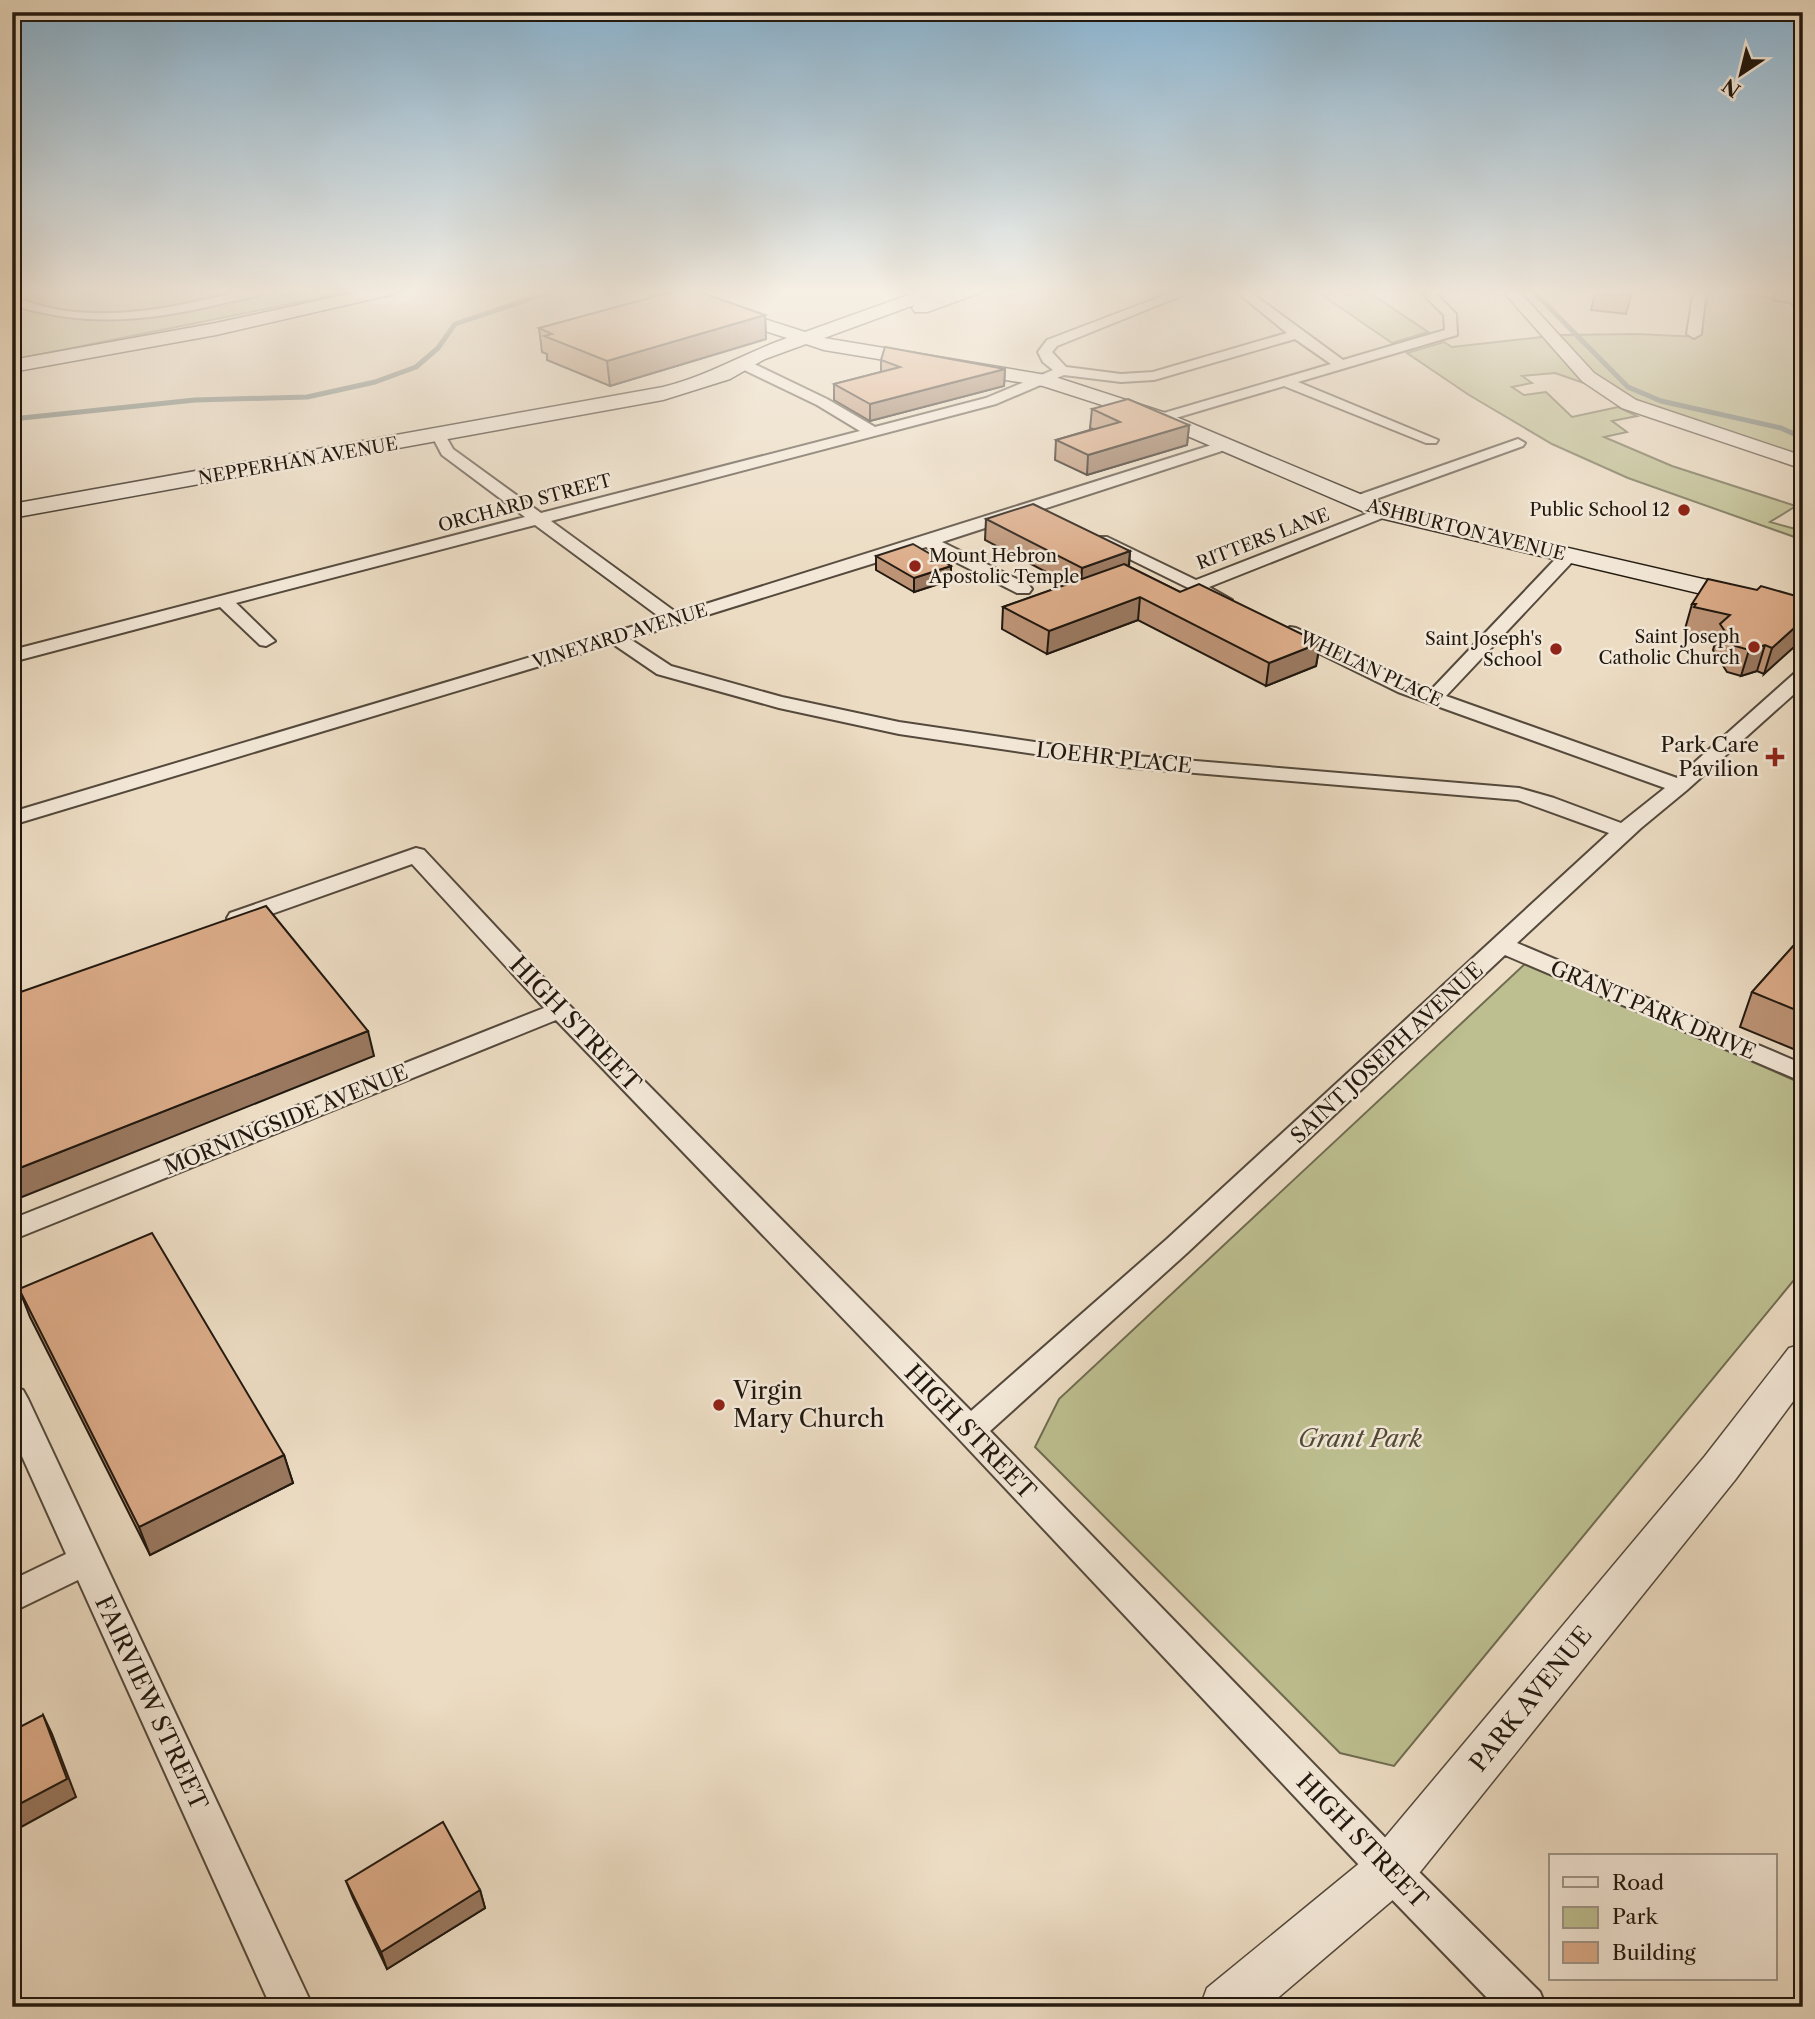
<svg xmlns="http://www.w3.org/2000/svg" width="1815" height="2019" font-family="'Libre Caslon Text',serif">
<rect width="100%" height="100%" fill="#ecdcc3"/>
<filter id="stains"><feTurbulence type="fractalNoise" baseFrequency=".00286" numOctaves="4"/><feColorMatrix values="0 0 0 0 .2 0 0 0 0 .09 0 0 0 0 .02 0 0 0 .5 -.17"/></filter>
<radialGradient id="worn" r=".72"><stop offset=".6" stop-color="#630" stop-opacity="0"/><stop offset="1" stop-color="#630" stop-opacity=".3"/></radialGradient>
<g fill="#bdbf90" stroke="#6f6c50" stroke-width="2">
<polygon points="12,289 365,289 12,360"/>
<polygon points="1313,289 1364,289 1428,332 1392,343"/>
<polygon points="1710,290 1803,302 1803,459 1555,373 1522,376 1532,383 1512,387 1524,395 1546,392 1572,417 1618,407 1637,416 1612,421 1627,432 1604,437 1672,466 1796,506 1770,522 1803,531 1803,540 1628,478 1552,444 1469,395 1407,353 1444,342 1452,347 1560,335 1638,334 1698,337"/>
<polygon points="1526,963 1803,1084 1803,1269 1394,1766 1340,1753 1035,1447 1059,1399"/>
</g>
<g fill="none" stroke-linecap="round" stroke-linejoin="round">
<g stroke="#6a7975" stroke-width="5">
<polyline points="1531,289 1628,387 1661,401 1781,428 1803,438"/>
<polyline points="12,419 195,400 307,397 375,382 416,367 438,348 455,324 560,289"/>
</g>
<g stroke="#54493c" stroke-width="4">
<g id="minor">
<path d="M250 289H270C260 298 238 299 224 303 150 321 87 328 12 305V297C26 301 40 306 54 309 119 321 187 305 250 289Z"/>
<polygon points="1181,289 1198,289 1057,346 1052,352 1066,367 1121,374 1153,372 1287,333 1233,289 1246,289 1343,360 1445,330 1444,315 1418,289 1431,289 1456,314 1457,335 1298,382 1438,440 1436,443 1426,443 1284,386 1162,422 1155,418 1157,415 1331,364 1295,339 1154,380 1121,382 1064,375 996,404 551,521 677,613 1221,442 1231,442 1234,445 1231,448 942,542 1029,585 1032,589 1029,593 1017,593 926,547 630,639 671,666 782,697 899,722 1124,755 1519,788 1554,798 1621,823 1665,788 1398,692 1284,636 1281,632 1290,627 1296,628 1430,691 1562,552 1574,552 1576,556 1574,560 1446,696 1677,778 1796,672 1803,670 1803,686 1687,790 1641,828 1517,943 1803,1064 1803,1082 1505,955 1187,1253 990,1431 1404,1857 1540,1992 1546,2007 1496,2007 1376,1883 959,1439 556,1020 12,1240 12,1219 544,1008 412,864 246,923 230,923 227,918 230,913 416,848 424,850 569,1005 971,1411 1167,1239 1609,833 1518,800 1124,767 899,734 779,708 657,674 613,644 12,825 12,812 661,618 535,525 236,603 275,641 266,646 260,645 220,607 12,662 12,650 525,517 442,455 432,436 434,433 444,433 453,449 541,513 860,431 817,405 740,368 740,362 750,362 827,399 875,427 986,398 1053,370 1043,362 1038,352 1047,340"/>
<polygon points="1694,289 1706,289 1701,334 1694,338 1687,334"/>
<polygon points="1518,439 1525,443 1523,446 1362,504 1350,504 1348,501 1350,498"/>
<polygon points="1384,507 1390,509 1392,512 1390,515 1209,587 1232,600 1223,605 1093,541 1095,537 1107,537 1196,580"/>
<polygon points="12,1387 23,1390 28,1399 313,2007 271,2007 78,1580 12,1612 12,1580 66,1554 12,1434"/>
</g>
</g>
<g stroke="#54493c" stroke-width="3">
<g id="tertiary">
<polygon points="1501,289 1517,289 1594,373 1636,400 1803,456 1803,469 1622,408 1582,381"/>
<polygon points="1803,1344 1803,1388 1735,1480 1408,1887 1267,2007 1200,2007 1207,1988 1372,1853 1705,1456 1789,1348"/>
</g>
</g>
<g stroke="#21180f" stroke-width="3">
<g id="secondary">
<polygon points="371,289 403,289 394,294 216,335 12,372 12,360 216,323"/>
<path d="M644 289H670L805 332 925 289H950L947 292 958 289H983L980 293 927 312H915L912 308 914 305 824 338 1052 376 1169 414 1391 507 1803 602V618L1376 517 1155 422 1043 386 824 350 806 344 765 359 730 379 663 400 12 518V504L663 387C708 376 744 353 787 338L647 293Z"/>
</g>
</g>
<use href="#minor" fill="#f3e8d8" fill-rule="evenodd"/>
<use href="#tertiary" fill="#f3e8d8" fill-rule="evenodd"/>
<use href="#secondary" fill="#f3e8d8" fill-rule="evenodd"/>
</g>
<g fill="#bc9375" stroke="#21180f" stroke-width="2">
<polygon points="1596,289 1633,289 1626,314 1591,310"/>
<polygon points="1775,289 1803,289 1803,316 1790,303 1774,301"/>
<polygon points="765,315 766,339 610,386 547,360 547,354 542,352 539,328"/>
<polygon points="881,360 1005,369 1004,386 870,421 834,400 834,384 881,372"/>
<polygon points="1092,409 1189,425 1187,445 1087,475 1055,460 1056,440 1093,429 1090,428"/>
<polygon points="986,519 1130,551 1129,567 1180,592 1320,643 1316,666 1266,686 1138,620 1047,654 1002,629 1003,607 1069,584 985,540"/>
<polygon points="876,556 951,580 914,592 876,570"/>
<polygon points="1757,590 1803,598 1764,674 1757,671 1741,676 1727,672 1713,650 1716,640 1687,633 1687,630 1685,629 1692,604"/>
<polygon points="1803,935 1803,1053 1740,1027 1752,992"/>
<polygon points="19,1289 284,1455 293,1483 150,1555 30,1317"/>
<polygon points="346,1881 480,1890 485,1908 387,1969 353,1898"/>
</g>
<g fill="#99785f" stroke="#21180f" stroke-width="2">
<polygon points="765,315 766,339 610,386 607,361"/>
<polygon points="1005,369 1004,386 870,421 870,404"/>
<polygon points="1189,425 1187,445 1087,475 1088,455"/>
<polygon points="1130,551 1128,573 1081,590 1082,568"/>
<polygon points="951,566 951,580 914,592 914,578"/>
<polygon points="1140,597 1138,620 1047,654 1049,631"/>
<polygon points="1803,620 1803,639 1764,674 1772,648"/>
<polygon points="1320,643 1316,666 1266,686 1269,663"/>
<polygon points="1765,645 1757,671 1741,676 1749,650"/>
<polygon points="368,1031 374,1056 12,1201 12,1171"/>
<polygon points="284,1455 293,1483 150,1555 139,1527"/>
<polygon points="43,1715 52,1734 76,1797 12,1832 12,1808"/>
<polygon points="480,1890 485,1908 387,1969 381,1952"/>
</g>
<g fill="#dbab88" stroke="#21180f" stroke-width="2">
<polygon points="682,289 691,289 765,315 607,361 544,336 552,334 539,328"/>
<polygon points="1596,289 1632,289 1630,296 1595,293"/>
<polygon points="885,347 1005,369 870,404 834,384 900,367 881,360"/>
<polygon points="1128,399 1189,425 1088,455 1056,440 1120,422 1092,409"/>
<polygon points="1033,504 1130,551 1082,568 986,519"/>
<polygon points="913,544 951,566 914,578 876,556"/>
<polygon points="1124,564 1180,592 1199,584 1320,643 1269,663 1140,597 1049,631 1003,607"/>
<polygon points="1708,579 1757,590 1761,586 1803,598 1803,620 1772,648 1765,645 1749,650 1735,646 1720,624 1730,615 1694,607 1696,604 1692,604"/>
<polygon points="266,906 368,1031 12,1171 12,995"/>
<polygon points="1803,935 1803,1013 1752,992"/>
<polygon points="152,1233 284,1455 139,1527 19,1289"/>
<polygon points="43,1715 67,1779 12,1808 12,1731"/>
<polygon points="443,1822 480,1890 381,1952 346,1881"/>
</g>
<linearGradient id="sky" x2="0" y2="1"><stop stop-color="#89b6d5"/><stop offset="0.51" stop-color="#f6efe4"/><stop offset="1" stop-color="#f6efe4" stop-opacity="0"/></linearGradient>
<rect width="1815" height="571" fill="url(#sky)"/>
<g fill="#8f2418" stroke="#f3e8d8" stroke-width="2.5">
<circle cx="1684" cy="510" r="7"/>
<circle cx="915" cy="566" r="7"/>
<circle cx="1754" cy="647" r="7"/>
<circle cx="1556" cy="649" r="7"/>
<path d="M1771.5 746.5h7v7h7v7h-7v7h-7v-7h-7v-7h7z"/>
<circle cx="719" cy="1405" r="7"/>
</g>
<g text-anchor="middle" stroke-width="5" stroke-linejoin="round" paint-order="stroke">
<g font-size="18" fill="#21180f" stroke="#f3e8d8">
<text transform="translate(298 461) rotate(-10)" y="6">NEPPERHAN AVENUE</text>
<text transform="translate(525 503) rotate(-15)" y="6">ORCHARD STREET</text>
<text transform="translate(1466 530) rotate(14)" y="6">ASHBURTON AVENUE</text>
<text transform="translate(1263 539) rotate(-21)" y="6">RITTERS LANE</text>
<text transform="translate(620 636) rotate(-17)" y="6">VINEYARD AVENUE</text>
<text transform="translate(1371 669) rotate(25)" y="6">WHELAN PLACE</text>
</g>
<g font-size="18" fill="#21180f" stroke="#f3e8d8" text-anchor="end">
<text x="1670" y="516">Public School 12</text>
<text x="929" y="562" text-anchor="start">Mount Hebron<tspan x="929" dy="21">Apostolic Temple</tspan></text>
<text x="1740" y="643">Saint Joseph<tspan x="1740" dy="21">Catholic Church</tspan></text>
<text x="1542" y="645">Saint Joseph's<tspan x="1542" dy="21">School</tspan></text>
</g>
<g font-size="21" fill="#21180f" stroke="#f3e8d8" text-anchor="end">
<text x="1759" y="752">Park Care<tspan x="1759" dy="24">Pavilion</tspan></text>
</g>
<g font-size="21" fill="#21180f" stroke="#f3e8d8">
<text transform="translate(1114 758) rotate(6)" y="7">LOEHR PLACE</text>
<text transform="translate(1653 1010) rotate(23)" y="7">GRANT PARK DRIVE</text>
<text transform="translate(1387 1053) rotate(-43)" y="7">SAINT JOSEPH AVENUE</text>
<text transform="translate(286 1120) rotate(-22)" y="7">MORNINGSIDE AVENUE</text>
</g>
<g font-size="24" fill="#21180f" stroke="#f3e8d8">
<text transform="translate(575 1024) rotate(46)" y="8">HIGH STREET</text>
<text transform="translate(970 1432) rotate(46)" y="8">HIGH STREET</text>
<text transform="translate(1531 1699) rotate(-51)" y="8">PARK AVENUE</text>
<text transform="translate(151 1703) rotate(65)" y="8">FAIRVIEW STREET</text>
<text transform="translate(1362 1841) rotate(46)" y="8">HIGH STREET</text>
</g>
<g font-size="24" fill="#21180f" stroke="#f3e8d8" text-anchor="start">
<text x="733" y="1399">Virgin<tspan x="733" dy="28">Mary Church</tspan></text>
</g>
<g font-size="24" font-style="italic" fill="#504a36" stroke="#f3e8d8">
<text x="1360" y="1447">Grant Park</text>
</g>
</g>
<rect width="1815" height="2019" fill="none" stroke="#ecdcc3" stroke-width="42"/>
<rect x="14" y="14" width="1787" height="1991" fill="none" stroke="#21180f" stroke-width="3.5"/>
<rect x="21" y="21" width="1773" height="1977" fill="none" stroke="#21180f" stroke-width="2"/>
<rect x="1549" y="1854" width="228" height="126" fill="#f3e8d8" stroke="#9f9588" stroke-width="2"/>
<rect x="1563" y="1877" width="35" height="10" fill="#f3e8d8" stroke="#9f9588" stroke-width="2"/>
<text x="1612" y="1890" font-size="21" fill="#21180f">Road</text>
<rect x="1563" y="1907" width="35" height="21" fill="#bdbf90" stroke="#9f9588" stroke-width="2"/>
<text x="1612" y="1924" font-size="21" fill="#21180f">Park</text>
<rect x="1563" y="1942" width="35" height="21" fill="#dbab88" stroke="#9f9588" stroke-width="2"/>
<text x="1612" y="1960" font-size="21" fill="#21180f">Building</text>
<g transform="translate(1741 74) rotate(215)" stroke="#f3e8d8" stroke-width="5" paint-order="stroke">
<path d="M0-5L12 26L0 18L-12 26Z" fill="#21180f"/>
<text y="-10" font-size="19" font-weight="bold" text-anchor="middle" fill="#21180f">N</text>
</g>
<rect width="100%" height="100%" filter="url(#stains)"/>
<rect width="100%" height="100%" fill="url(#worn)"/>
</svg>
